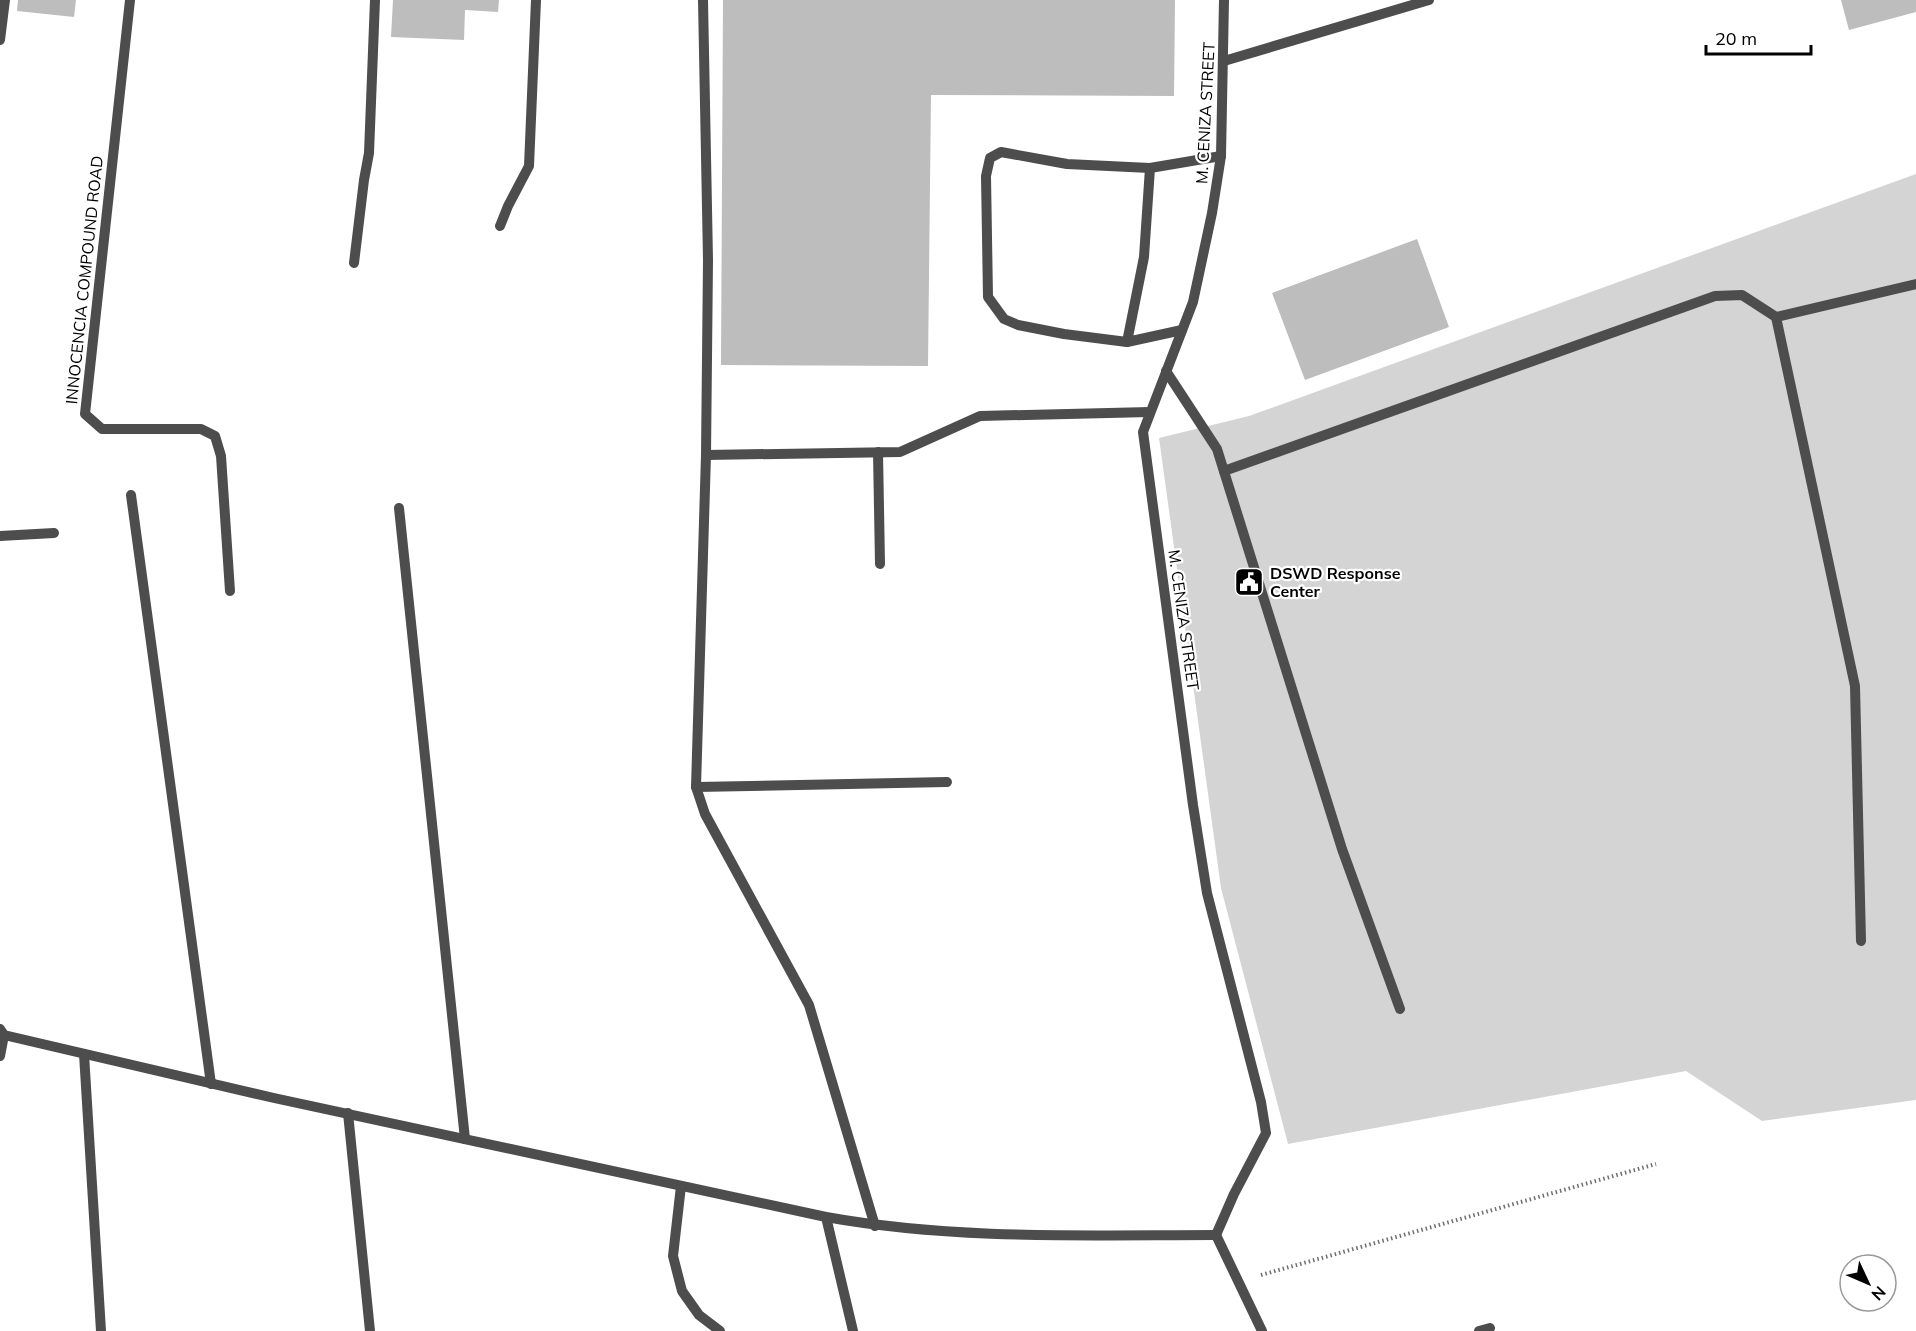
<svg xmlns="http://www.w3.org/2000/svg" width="1916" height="1331" font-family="Mulish,sans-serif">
<rect width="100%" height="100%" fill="#fff"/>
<polygon fill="#d4d4d4" points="1916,174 1916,1100 1762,1121 1686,1071 1288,1144 1221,888 1159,438 1249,416"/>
<g fill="#bdbdbd">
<polygon points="18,0 76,0 74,17 17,11"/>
<polygon points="393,0 499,0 498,12 465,10 464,40 391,37"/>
<polygon points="723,0 1175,0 1174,96 931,95 928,366 721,365"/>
<polygon points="1841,0 1916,0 1916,12 1849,30"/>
<polygon points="1417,239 1449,327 1305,380 1272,293"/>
</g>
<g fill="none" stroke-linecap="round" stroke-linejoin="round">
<polyline stroke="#6f6f6f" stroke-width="4" stroke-dasharray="1.5 3" stroke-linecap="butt" points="1261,1275 1656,1164"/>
<g stroke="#4d4d4d" stroke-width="10">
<polyline points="130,0 85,414 102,429 201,429 215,436 221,456 230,591"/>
<polyline points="703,0 708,260 706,455 696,787 705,814 809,1005 875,1226"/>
<polyline points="0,40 5,0"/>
<polyline points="1224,61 1429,0"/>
<polyline points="500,226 508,206 529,166 536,0"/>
<polyline points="354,263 364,180 369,153 375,0"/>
<polyline points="1776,317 1855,686 1861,941"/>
<polyline points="1182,330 1127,342 1144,257 1150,168 1221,156"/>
<polyline points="1127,342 1064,334 1018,325 1004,319 988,297 986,176 990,158 1001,152 1067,164 1150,168"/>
<polyline points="1166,371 1217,449 1342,849 1400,1009"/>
<polyline points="878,452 880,564"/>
<polyline points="706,455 900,452 980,416 1150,412"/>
<polyline points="1224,471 1715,296 1742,295 1776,317 1916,284"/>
<polyline points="131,495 211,1084"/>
<polyline points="399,508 465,1139"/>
<polyline points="0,536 54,533"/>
<polyline points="696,787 947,782"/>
<path d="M0 1029 4 1035 274 1098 826 1217C954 1240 1086 1235 1216 1235"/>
<polyline points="84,1054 101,1331"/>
<polyline points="0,1056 4,1035"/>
<polyline points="348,1113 370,1331"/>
<polyline points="681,1186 673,1256 682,1291 699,1315 720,1331"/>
<polyline points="826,1217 853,1331"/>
<polyline points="1216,1235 1234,1194 1266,1133 1261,1102 1207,893 1193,805 1143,432 1193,302 1212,213 1221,156 1224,0"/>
<polyline points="1216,1235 1262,1331"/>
<polyline points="1479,1331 1490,1328"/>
</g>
</g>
<defs>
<g id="civic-square" transform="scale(1.5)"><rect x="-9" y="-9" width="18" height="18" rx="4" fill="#000" stroke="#fff"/><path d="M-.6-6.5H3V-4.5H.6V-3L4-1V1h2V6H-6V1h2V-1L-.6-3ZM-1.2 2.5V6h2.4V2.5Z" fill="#fff"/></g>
</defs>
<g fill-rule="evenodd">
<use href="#civic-square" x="1249" y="582"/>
</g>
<g text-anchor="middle" stroke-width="4.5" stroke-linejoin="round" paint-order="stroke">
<g font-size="16" fill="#000" stroke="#fff">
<text transform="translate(1205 113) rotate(-87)" y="6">M. CENIZA STREET</text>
<text transform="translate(84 280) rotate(-84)" y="6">INNOCENCIA COMPOUND ROAD</text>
<text transform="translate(1184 620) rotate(82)" y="6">M. CENIZA STREET</text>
</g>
<g font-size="16" font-weight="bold" fill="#000" stroke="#fff" text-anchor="start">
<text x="1270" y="579">DSWD Response<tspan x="1270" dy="18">Center</tspan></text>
</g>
</g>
<g transform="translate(1868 1283) rotate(134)"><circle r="28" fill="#ffffff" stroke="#999999" stroke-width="1.5"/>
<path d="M0-4.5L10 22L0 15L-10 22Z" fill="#000000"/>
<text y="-9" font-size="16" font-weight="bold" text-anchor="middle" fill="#000000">N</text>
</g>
<path d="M1706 45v9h105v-9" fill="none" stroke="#000000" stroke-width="3"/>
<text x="1715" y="45" font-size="18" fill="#000000" stroke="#ffffff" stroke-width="4.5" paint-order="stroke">20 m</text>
</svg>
